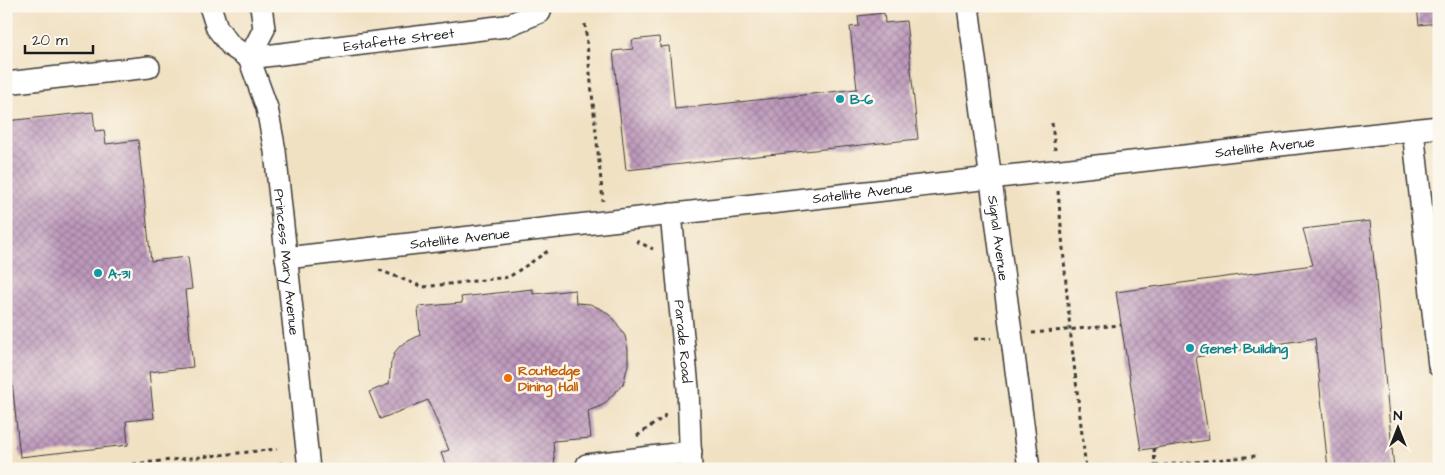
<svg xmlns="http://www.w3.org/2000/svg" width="1445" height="475" font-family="'Architects Daughter',sans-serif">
<defs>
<pattern id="building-cross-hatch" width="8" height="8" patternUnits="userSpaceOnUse" patternTransform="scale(1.25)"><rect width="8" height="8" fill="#bd99bc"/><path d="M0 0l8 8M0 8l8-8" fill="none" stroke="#997c98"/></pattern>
</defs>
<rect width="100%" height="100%" fill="#fbf7ec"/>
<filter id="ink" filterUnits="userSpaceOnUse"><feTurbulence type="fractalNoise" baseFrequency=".02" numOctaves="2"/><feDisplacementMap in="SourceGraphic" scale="10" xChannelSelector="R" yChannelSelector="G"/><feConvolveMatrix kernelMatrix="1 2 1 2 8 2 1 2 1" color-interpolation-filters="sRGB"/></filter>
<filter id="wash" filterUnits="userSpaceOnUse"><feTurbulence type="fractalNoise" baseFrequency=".0096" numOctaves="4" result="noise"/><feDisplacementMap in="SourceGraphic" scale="20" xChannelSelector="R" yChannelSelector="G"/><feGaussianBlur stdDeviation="1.12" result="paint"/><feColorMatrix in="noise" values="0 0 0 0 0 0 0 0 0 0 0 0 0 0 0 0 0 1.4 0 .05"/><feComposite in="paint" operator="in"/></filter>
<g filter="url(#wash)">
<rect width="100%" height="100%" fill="#f1e1c3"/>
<g id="blocks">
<g fill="url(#building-cross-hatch)">
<polygon points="1417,6 1439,6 1439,23 1419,25"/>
<polygon points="884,13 885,23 906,21 918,139 626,170 613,51 633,49 632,40 659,37 660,47 669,46 675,109 857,89 850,27 859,26 858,16"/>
<polygon points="93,112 95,131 104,130 106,144 138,140 151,261 188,257 192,289 185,290 193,367 149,372 154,418 126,421 128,445 20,457 10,363 6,363 6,121"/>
<polygon points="1370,221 1394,469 1328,469 1315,338 1196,357 1209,440 1141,450 1116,292 1313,265 1303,229"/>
<polygon points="533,289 533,294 575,290 576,303 590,304 603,310 614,319 625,336 628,350 628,365 623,384 603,405 588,411 591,438 553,441 555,469 447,469 441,453 449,450 428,400 380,419 369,392 389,384 391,363 395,352 401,345 420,335 418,307 462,303 461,297"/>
</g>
</g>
</g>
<g filter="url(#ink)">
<use href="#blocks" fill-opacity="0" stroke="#3c3a35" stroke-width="1"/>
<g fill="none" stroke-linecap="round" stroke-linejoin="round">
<g stroke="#3c3a35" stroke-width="24">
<g id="minor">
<path id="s1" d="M210 6 217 28 231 46 249 58 267 108 275 151 309 469"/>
<path id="s2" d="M968 6 1029 469"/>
<path id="s3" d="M249 58 506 26 540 12 541 6"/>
<polyline points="249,58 264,29 261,6"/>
<polyline points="6,83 149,67"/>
<polyline points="1413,130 1439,366"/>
<path id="s4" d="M671 214 688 388 691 469"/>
<path id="s5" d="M286 258 1439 127"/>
<polyline points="586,469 587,465 691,452"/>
</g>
</g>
<g stroke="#3c3a35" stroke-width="3" stroke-dasharray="4 4" stroke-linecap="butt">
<polyline points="585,24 603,201"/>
<polyline points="1052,123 1055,150"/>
<polyline points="1058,191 1070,329 1086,469"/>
<polyline points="636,241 653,249"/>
<polyline points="379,270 423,287 509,277 548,251"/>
<polyline points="1032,333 1121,325"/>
<polyline points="974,339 991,338"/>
<polyline points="637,436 664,417 666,412"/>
<polyline points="1154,448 1155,466"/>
<polyline points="280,462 282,469"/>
<polyline points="133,464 277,449"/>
<polyline points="1124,469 1256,456"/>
</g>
<use href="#minor" stroke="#fff" stroke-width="21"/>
</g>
</g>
<g fill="#0f9aa8" stroke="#fbf7ec" stroke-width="2">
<circle cx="840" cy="99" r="5"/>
<circle cx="98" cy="273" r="5"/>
<circle cx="1190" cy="348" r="5"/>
</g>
<circle fill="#e8710a" stroke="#fbf7ec" stroke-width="2" cx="508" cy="378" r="5"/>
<g text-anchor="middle" stroke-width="5" stroke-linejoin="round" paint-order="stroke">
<g font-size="14" fill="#1c1c1c" stroke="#fbf7ec">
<text dy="5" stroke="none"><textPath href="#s3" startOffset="151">Estafette Street</textPath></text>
<text dy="5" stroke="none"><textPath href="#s5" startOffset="985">Satellite Avenue</textPath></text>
<text dy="5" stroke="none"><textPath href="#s5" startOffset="580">Satellite Avenue</textPath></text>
<text dy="5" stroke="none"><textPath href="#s2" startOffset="234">Signal Avenue</textPath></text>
<text dy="5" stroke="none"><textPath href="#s5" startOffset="175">Satellite Avenue</textPath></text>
<text dy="5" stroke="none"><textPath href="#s1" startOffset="276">Princess Mary Avenue</textPath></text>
<text dy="5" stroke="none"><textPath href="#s4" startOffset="128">Parade Road</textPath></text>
</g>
<g font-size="14" font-weight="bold" fill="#0d838f" stroke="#fbf7ec" text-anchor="start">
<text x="850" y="104">B-6</text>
<text x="108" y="278">A-31</text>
<text x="1200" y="353">Genet Building</text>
</g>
<g font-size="14" font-weight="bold" fill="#c56008" stroke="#fbf7ec" text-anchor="start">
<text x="518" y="375">Routledge<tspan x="518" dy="16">Dining Hall</tspan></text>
</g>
</g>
<rect width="1445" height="475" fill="none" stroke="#fbf7ec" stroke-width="25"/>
<g transform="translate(1398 428)" stroke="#fbf7ec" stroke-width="4" paint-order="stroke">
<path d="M0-4L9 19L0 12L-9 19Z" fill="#1c1c1c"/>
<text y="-8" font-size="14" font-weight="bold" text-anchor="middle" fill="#1c1c1c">N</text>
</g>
<path d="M25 45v8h68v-8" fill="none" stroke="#1c1c1c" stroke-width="2.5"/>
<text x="32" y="45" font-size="15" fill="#1c1c1c" stroke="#fbf7ec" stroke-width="4" paint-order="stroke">20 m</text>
</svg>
